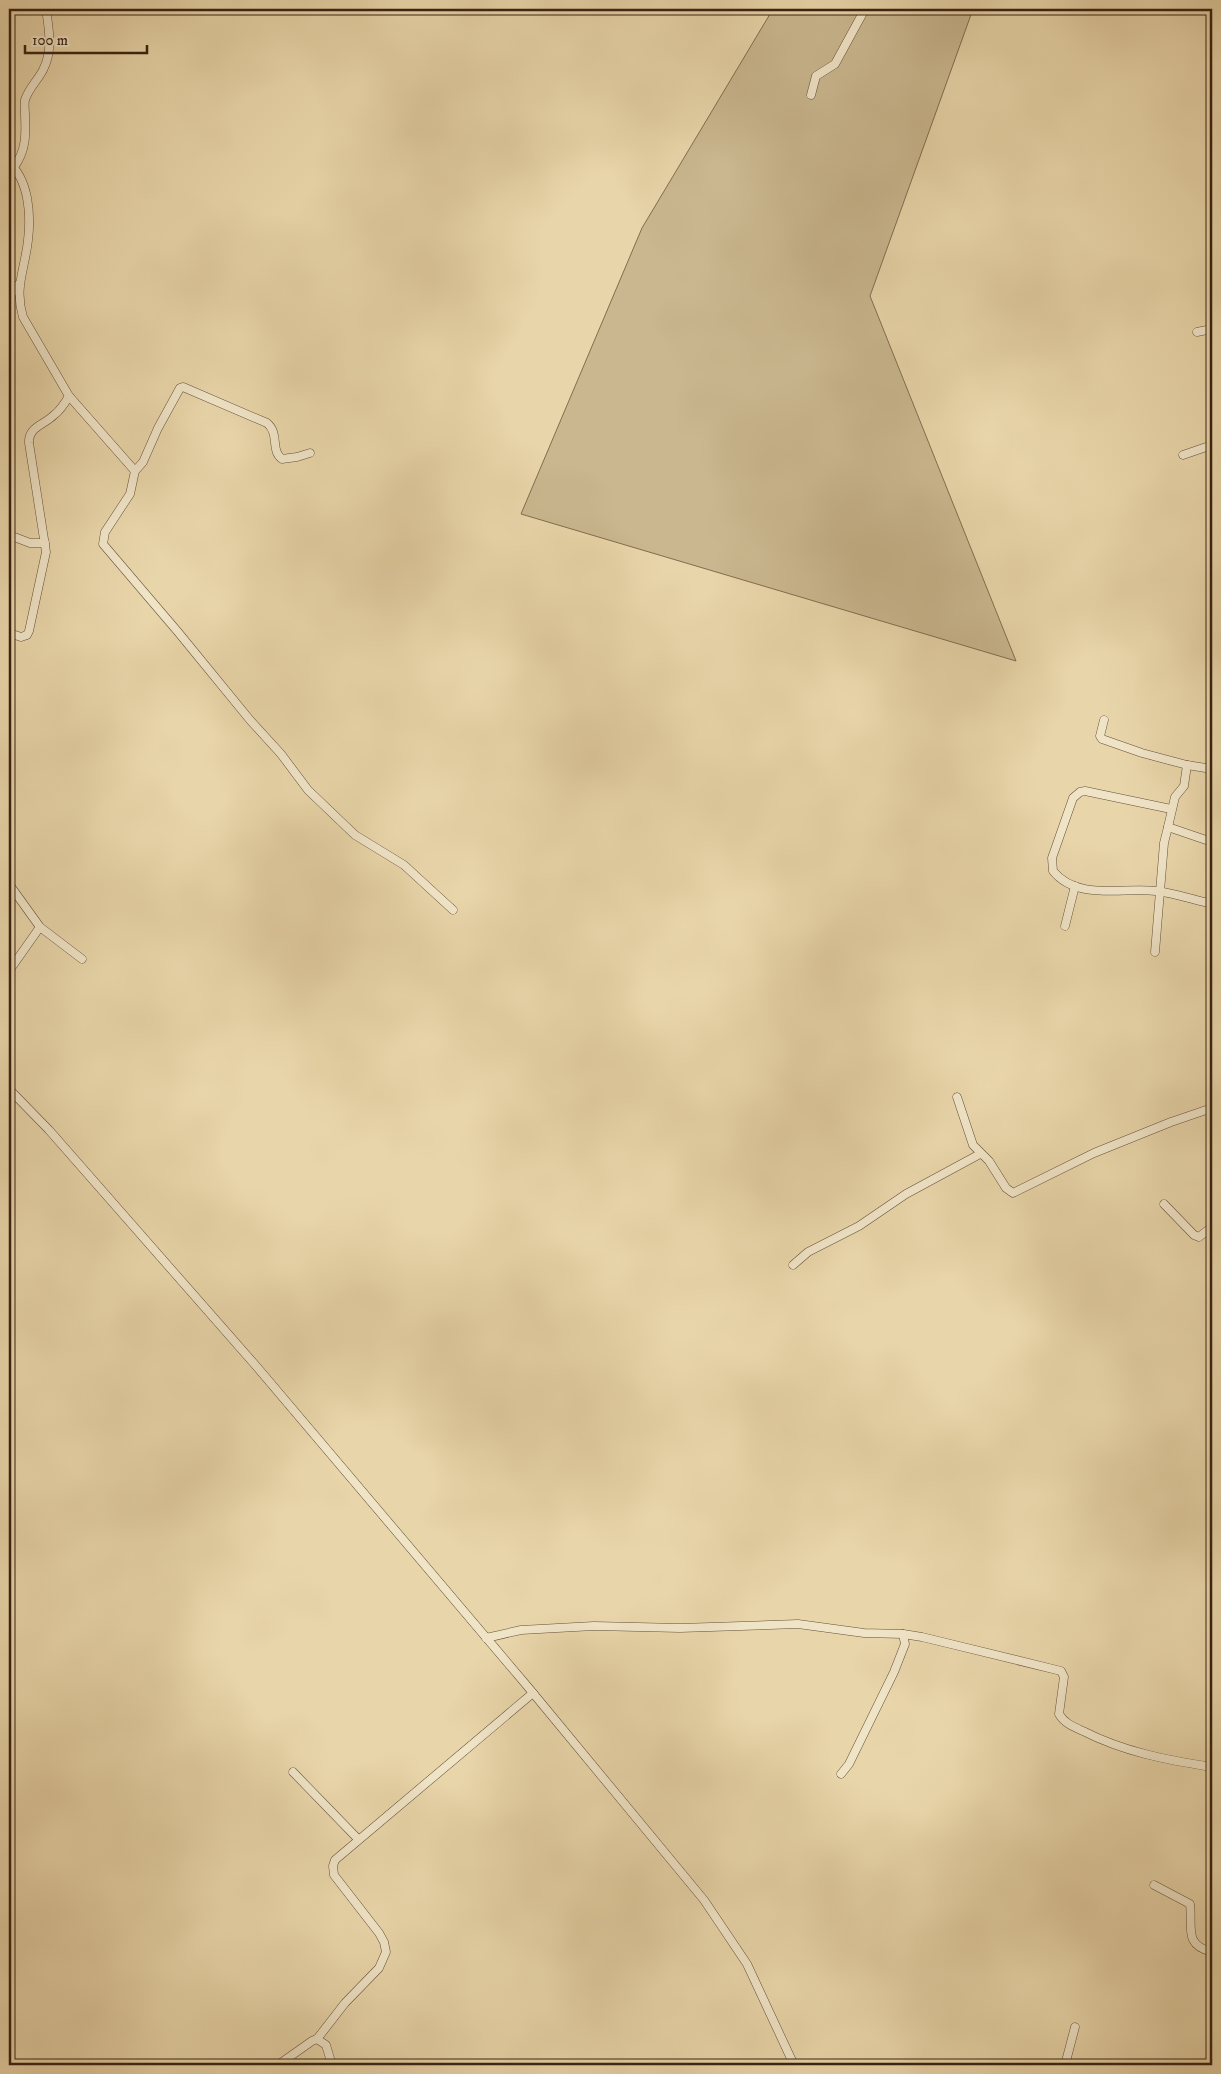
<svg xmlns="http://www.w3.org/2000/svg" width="1221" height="2074" font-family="'IM FELL DW Pica',serif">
<rect width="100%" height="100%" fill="#e8d5a9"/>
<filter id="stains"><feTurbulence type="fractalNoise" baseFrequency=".004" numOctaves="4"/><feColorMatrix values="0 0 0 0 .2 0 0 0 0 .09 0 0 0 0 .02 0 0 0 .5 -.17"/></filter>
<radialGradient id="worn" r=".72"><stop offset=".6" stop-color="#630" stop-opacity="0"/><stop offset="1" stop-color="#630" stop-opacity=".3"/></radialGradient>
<polygon fill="#cab78f" stroke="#816d50" points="773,9 973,9 870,296 1016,661 521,514 642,228"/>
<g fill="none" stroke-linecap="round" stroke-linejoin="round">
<g stroke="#645038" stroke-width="9">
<g id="minor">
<polyline points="811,95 816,76 835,64 865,9"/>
<path d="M9 163C29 180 31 215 28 240 25 269 14 287 23 317L69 396 135 471"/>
<path d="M14 167C26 151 26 135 25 115 25 110 24 105 25 100 28 89 38 80 43 70 53 51 49 29 46 9"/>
<polyline points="9,297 19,284"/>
<polyline points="1197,332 1212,329"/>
<path d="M310 453 297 457 282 459C270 450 280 434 267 423L183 387 180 388 158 428 143 462 135 471 130 494 105 532 103 544 178 632 250 720 281 754 308 790 355 835 404 865 453 910"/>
<polyline points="1183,455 1212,445"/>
<polyline points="9,535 30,543 45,543"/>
<path d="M9 633 21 637 27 635 29 631 46 552 29 443C28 427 44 425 54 415 61 410 65 403 69 396"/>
<polyline points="1104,720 1100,736 1102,739 1142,753 1187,765 1212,769"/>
<path d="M1171 809 1085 791 1080 792 1073 798 1052 858 1053 871C1077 901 1123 887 1156 891 1174 893 1194 900 1212 904"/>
<polyline points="1168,827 1175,797 1184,786 1187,765"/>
<polyline points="9,884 40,927 82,959"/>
<polyline points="1065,926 1075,886"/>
<polyline points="1155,952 1164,843 1168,827 1212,842"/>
<polyline points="9,971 40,927"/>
<polyline points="9,1089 49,1130 257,1367 528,1687 704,1900 747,1964 794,2065"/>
<polyline points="957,1097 973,1145 989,1161 1006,1188 1013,1193 1094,1153 1171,1122 1212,1108"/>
<polyline points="1164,1204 1194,1235 1199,1237 1212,1227"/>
<polyline points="793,1265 808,1252 859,1226 906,1194 980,1154"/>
<path d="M486 1638 521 1630 594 1626 680 1628 798 1624 864 1633 903 1634 922 1637 1061 1671 1064 1677 1059 1714C1064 1723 1074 1727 1083 1731 1124 1752 1167 1760 1212 1767"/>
<polyline points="293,1772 358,1839"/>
<polyline points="841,1774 849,1764 894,1672 905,1644 903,1634"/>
<path d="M1154 1885 1190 1904C1193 1927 1183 1945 1212 1952"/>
<polyline points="317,2039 345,2003 379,1968 386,1952 384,1942 379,1933 334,1875 333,1866 335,1860 533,1693"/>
<polyline points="278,2065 312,2041 317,2039 326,2045 332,2065"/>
<polyline points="1065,2065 1075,2027"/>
</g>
</g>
<use href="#minor" stroke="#f0e4c7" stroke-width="8"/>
</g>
<rect width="1221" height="2074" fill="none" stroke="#e8d5a9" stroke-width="30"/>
<rect x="10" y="10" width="1201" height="2054" fill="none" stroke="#382312" stroke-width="2.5"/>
<rect x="15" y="15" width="1191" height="2044" fill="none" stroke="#382312"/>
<path d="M25 45v8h122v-8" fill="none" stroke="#382312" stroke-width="2.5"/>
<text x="32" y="45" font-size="15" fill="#382312" stroke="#f0e4c7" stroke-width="4" paint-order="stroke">100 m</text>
<rect width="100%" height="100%" filter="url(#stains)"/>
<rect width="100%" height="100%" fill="url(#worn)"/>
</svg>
